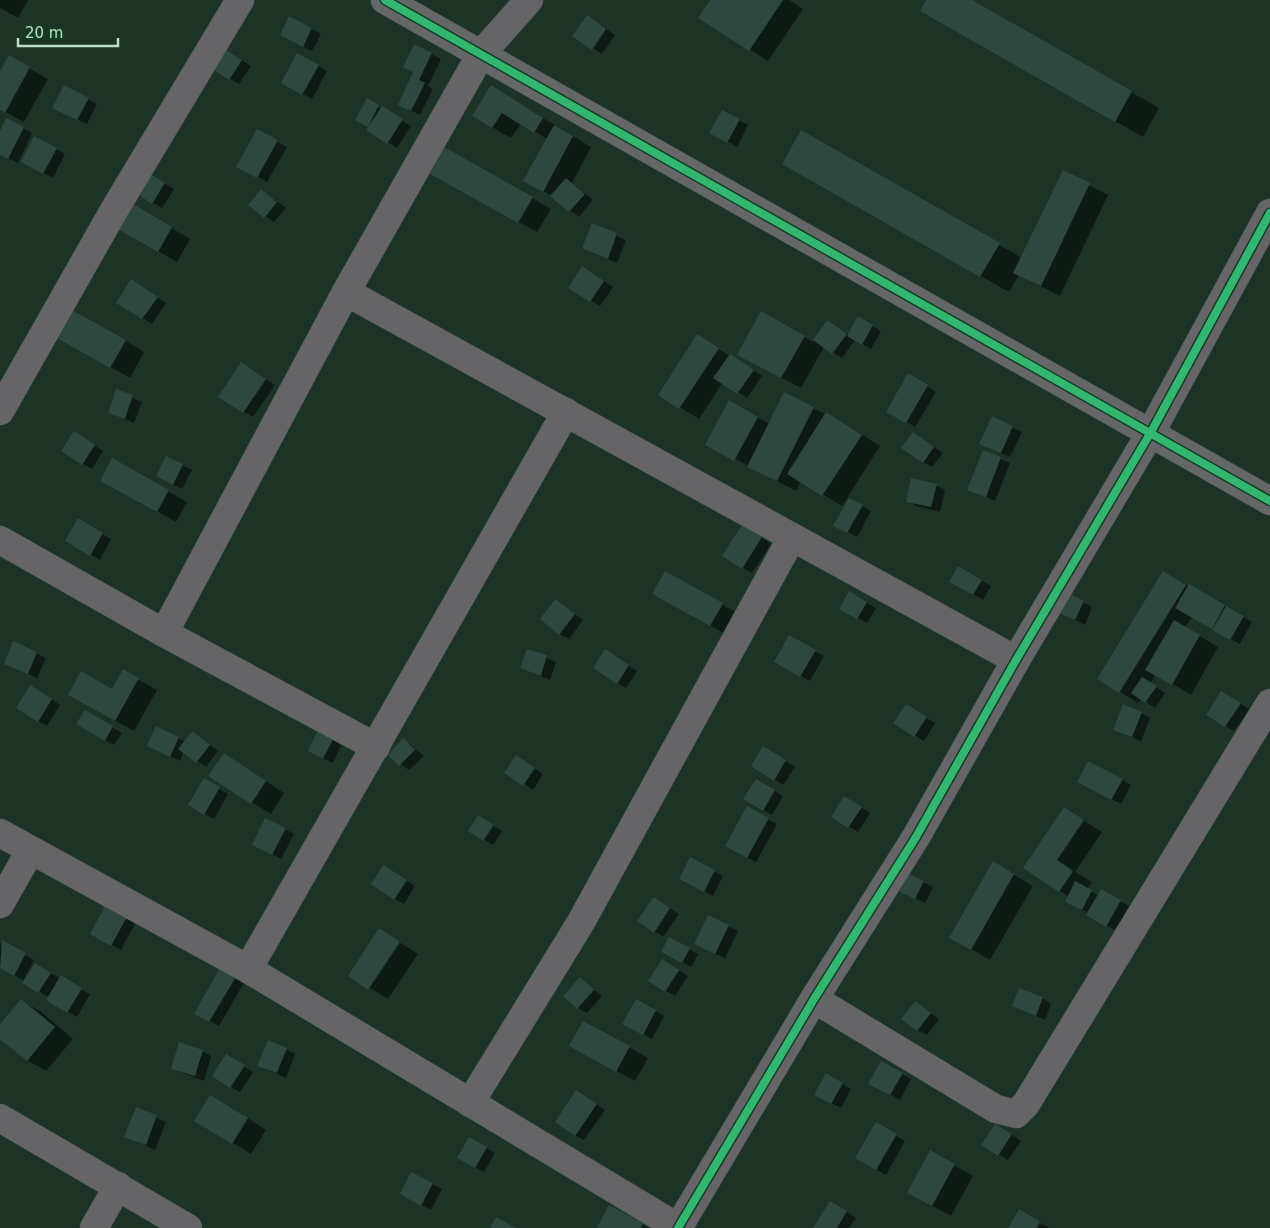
<svg xmlns="http://www.w3.org/2000/svg" width="1270" height="1228" font-family="'DejaVu Sans',sans-serif">
<rect width="100%" height="100%" fill="#1c3326"/>
<g fill="#0007">
<polygon points="0,0 28,0 18,18 0,8"/>
<polygon points="712,0 789,0 803,9 768,61 700,17"/>
<polygon points="928,0 970,0 1159,108 1143,137 922,10"/>
<polygon points="290,17 321,34 312,51 290,40"/>
<polygon points="596,22 615,35 602,54 574,36"/>
<polygon points="415,46 441,59 428,86 433,89 420,115 408,109 415,72"/>
<polygon points="298,54 327,71 312,99 282,82"/>
<polygon points="234,55 251,66 239,84 213,68"/>
<polygon points="9,57 48,79 24,122 0,109 0,73"/>
<polygon points="510,98 591,147 572,183 593,200 579,217 552,196 525,181 547,139 521,123 511,138 473,116"/>
<polygon points="88,99 97,104 87,124 63,112"/>
<polygon points="367,100 411,126 397,148 368,130 370,127 357,119"/>
<polygon points="739,120 748,125 737,147 710,132"/>
<polygon points="23,128 32,133 18,163 0,154 0,134"/>
<polygon points="258,131 287,147 267,182 238,166"/>
<polygon points="802,132 1022,258 1063,172 1108,195 1060,296 1019,275 1009,292 784,164"/>
<polygon points="35,137 65,154 53,178 22,161"/>
<polygon points="149,174 174,189 162,208 137,193"/>
<polygon points="450,184 532,198 551,209 537,232"/>
<polygon points="261,190 286,208 274,222 249,205"/>
<polygon points="129,203 190,239 177,262 116,227"/>
<polygon points="593,225 626,240 617,263 583,248"/>
<polygon points="591,273 613,287 600,306 570,288"/>
<polygon points="141,286 166,303 152,324 118,302"/>
<polygon points="761,313 813,342 828,322 849,335 858,318 881,331 871,349 855,340 842,358 824,347 801,388 758,365"/>
<polygon points="698,336 762,376 747,398 723,382 699,419 659,394"/>
<polygon points="126,341 144,352 130,378 75,347"/>
<polygon points="251,369 275,385 253,417 220,397"/>
<polygon points="908,375 936,392 915,427 888,411"/>
<polygon points="117,391 142,402 134,423 110,412"/>
<polygon points="785,394 845,424 880,446 842,506 801,481 796,491 707,444 730,402 770,424"/>
<polygon points="992,418 1022,432 1010,457 990,448"/>
<polygon points="913,433 943,453 932,467 923,462"/>
<polygon points="83,438 103,451 92,469 83,464"/>
<polygon points="984,452 1010,463 995,501 969,489"/>
<polygon points="166,457 192,470 182,489 166,481"/>
<polygon points="113,460 187,502 176,522 121,491"/>
<polygon points="936,485 945,490 940,512 916,506 907,501"/>
<polygon points="862,506 871,511 857,537 835,525"/>
<polygon points="79,520 111,539 100,560 67,540"/>
<polygon points="752,531 771,544 752,573 743,568"/>
<polygon points="959,567 991,586 983,600 951,581"/>
<polygon points="1164,572 1252,622 1240,644 1192,617 1185,627 1218,647 1191,695 1156,674 1150,683 1165,693 1155,708 1141,699 1138,703 1120,692"/>
<polygon points="665,573 741,615 729,636 672,604"/>
<polygon points="849,593 876,608 867,623 841,608"/>
<polygon points="556,600 583,620 569,639 560,634"/>
<polygon points="1083,602 1092,607 1085,625 1060,613"/>
<polygon points="789,637 824,656 810,681 776,662"/>
<polygon points="14,643 46,658 37,678 6,663"/>
<polygon points="528,650 556,662 550,680 522,668"/>
<polygon points="614,656 637,671 626,688 617,683"/>
<polygon points="123,671 157,690 134,731 88,706 112,690"/>
<polygon points="40,692 60,705 47,726 38,721"/>
<polygon points="1230,697 1249,709 1234,731 1225,726"/>
<polygon points="85,711 122,733 114,745 77,724"/>
<polygon points="915,711 935,723 924,741 895,723"/>
<polygon points="1141,713 1150,718 1141,741 1114,729"/>
<polygon points="322,725 345,737 333,763 318,756"/>
<polygon points="192,732 218,751 206,767 184,751 180,761 157,750 178,738 185,742"/>
<polygon points="404,740 424,756 409,770 400,764"/>
<polygon points="773,753 795,767 783,785 774,779"/>
<polygon points="224,754 284,793 271,814 210,776"/>
<polygon points="525,762 543,774 533,790 506,772"/>
<polygon points="1089,762 1131,785 1121,804 1079,781"/>
<polygon points="204,780 228,794 214,819 189,805"/>
<polygon points="756,780 783,796 772,815 745,799"/>
<polygon points="854,803 870,813 858,832 833,816"/>
<polygon points="747,808 777,824 756,862 726,846"/>
<polygon points="1064,808 1102,832 1075,872 1092,882 1087,889 1099,896 1101,891 1129,906 1116,931 1076,906 1069,897 1025,868"/>
<polygon points="478,817 502,831 493,845 469,831"/>
<polygon points="285,829 294,834 281,859 263,849"/>
<polygon points="994,863 1033,886 990,960 951,937"/>
<polygon points="714,871 723,876 713,896 690,884"/>
<polygon points="393,872 415,886 404,904 395,899"/>
<polygon points="904,872 933,887 925,903 905,893"/>
<polygon points="663,904 679,914 663,937 654,931"/>
<polygon points="127,916 136,921 121,950 92,934"/>
<polygon points="708,917 738,931 725,958 695,944"/>
<polygon points="380,930 418,954 388,999 350,976"/>
<polygon points="670,938 698,954 691,967 662,951"/>
<polygon points="2,942 34,960 24,979 26,980 35,965 90,994 77,1017 47,999 49,997 24,982 25,981 0,967 0,946"/>
<polygon points="671,966 688,976 675,996 666,991"/>
<polygon points="222,968 245,981 219,1026 196,1013"/>
<polygon points="580,979 602,996 587,1013 578,1008"/>
<polygon points="1042,998 1051,1004 1045,1020 1014,1006"/>
<polygon points="636,1000 664,1016 652,1039 624,1023"/>
<polygon points="21,1001 40,1011 73,1039 46,1071 27,1060 0,1037 0,1026"/>
<polygon points="915,1002 939,1019 927,1035 918,1030"/>
<polygon points="629,1047 648,1058 635,1081 589,1056"/>
<polygon points="286,1049 295,1054 286,1078 259,1066"/>
<polygon points="202,1051 211,1056 204,1081 172,1069"/>
<polygon points="236,1061 253,1072 240,1092 231,1087"/>
<polygon points="881,1062 911,1079 900,1100 870,1083"/>
<polygon points="842,1084 851,1089 841,1108 825,1100"/>
<polygon points="586,1097 605,1110 584,1140 575,1135"/>
<polygon points="230,1107 266,1130 251,1154 196,1120"/>
<polygon points="137,1109 166,1122 155,1150 126,1136"/>
<polygon points="876,1124 905,1141 886,1175 857,1158"/>
<polygon points="1005,1130 1021,1141 1008,1160 983,1145"/>
<polygon points="470,1139 495,1153 484,1172 459,1158"/>
<polygon points="931,1152 973,1176 951,1216 927,1203"/>
<polygon points="412,1173 442,1189 431,1210 401,1194"/>
<polygon points="610,1207 643,1225 649,1228 598,1228"/>
<polygon points="840,1207 856,1218 849,1228 814,1228"/>
<polygon points="1019,1211 1049,1228 1010,1228"/>
</g>
<g fill="#2e483f">
<polygon points="710,0 783,0 749,51 698,18"/>
<polygon points="926,0 972,0 1132,91 1115,122 920,11"/>
<polygon points="587,15 606,29 592,50 572,36"/>
<polygon points="289,16 312,28 303,47 280,35"/>
<polygon points="414,44 432,53 419,80 425,83 411,111 398,105 413,72 403,67"/>
<polygon points="225,49 242,60 229,80 211,68"/>
<polygon points="297,53 319,65 302,95 281,83"/>
<polygon points="9,55 30,67 5,113 0,110 0,71"/>
<polygon points="64,85 89,98 77,120 52,108"/>
<polygon points="491,85 543,118 534,133 502,113 492,128 472,116"/>
<polygon points="367,98 379,105 368,127 355,120"/>
<polygon points="382,106 403,119 387,144 366,130"/>
<polygon points="722,110 740,119 727,143 709,133"/>
<polygon points="6,118 24,127 8,159 0,155 0,131"/>
<polygon points="554,125 573,136 543,192 523,181"/>
<polygon points="257,129 278,140 257,178 236,167"/>
<polygon points="801,130 1000,243 980,277 782,164"/>
<polygon points="34,136 57,148 43,174 21,162"/>
<polygon points="444,147 533,197 518,223 430,174"/>
<polygon points="1063,170 1090,183 1041,286 1013,273"/>
<polygon points="149,173 165,183 152,204 136,193"/>
<polygon points="566,178 585,194 569,212 550,196"/>
<polygon points="261,189 277,202 264,218 248,205"/>
<polygon points="128,201 172,227 158,252 114,227"/>
<polygon points="592,223 617,233 608,259 582,248"/>
<polygon points="582,266 604,281 590,302 568,288"/>
<polygon points="131,279 158,297 142,319 116,303"/>
<polygon points="70,309 126,340 110,368 55,337"/>
<polygon points="761,311 805,336 781,378 737,355"/>
<polygon points="858,316 873,325 862,345 847,336"/>
<polygon points="827,320 847,334 832,354 813,340"/>
<polygon points="697,334 719,348 679,409 658,395"/>
<polygon points="730,354 754,370 737,394 713,378"/>
<polygon points="241,362 266,379 243,413 218,397"/>
<polygon points="908,373 928,385 906,423 886,412"/>
<polygon points="116,389 133,395 125,419 108,413"/>
<polygon points="784,392 814,407 777,481 747,467"/>
<polygon points="729,400 758,417 734,461 705,445"/>
<polygon points="826,412 862,435 822,496 787,474"/>
<polygon points="992,416 1013,426 1001,453 979,444"/>
<polygon points="74,431 95,445 82,465 61,451"/>
<polygon points="913,432 934,447 923,463 901,448"/>
<polygon points="983,450 1001,457 986,497 967,490"/>
<polygon points="166,456 183,464 173,485 156,476"/>
<polygon points="112,458 169,490 157,512 100,481"/>
<polygon points="911,478 937,484 931,507 906,502"/>
<polygon points="849,498 863,505 847,533 833,526"/>
<polygon points="78,518 103,533 90,556 65,541"/>
<polygon points="742,525 762,537 742,569 722,556"/>
<polygon points="958,566 982,580 973,595 949,582"/>
<polygon points="665,571 723,603 710,626 652,594"/>
<polygon points="1163,571 1186,585 1119,693 1097,679"/>
<polygon points="1189,584 1225,605 1212,629 1175,608"/>
<polygon points="849,591 867,602 857,619 839,609"/>
<polygon points="1068,593 1084,601 1075,620 1059,613"/>
<polygon points="555,599 575,614 559,635 540,619"/>
<polygon points="1226,606 1244,616 1230,640 1212,630"/>
<polygon points="1174,620 1200,635 1172,685 1145,670"/>
<polygon points="789,635 816,650 800,677 774,662"/>
<polygon points="13,641 37,652 28,674 4,664"/>
<polygon points="527,649 547,655 541,676 520,668"/>
<polygon points="605,649 629,665 617,684 593,668"/>
<polygon points="123,669 139,678 115,721 68,695 81,671 112,689"/>
<polygon points="1142,677 1157,686 1145,703 1131,693"/>
<polygon points="30,685 52,699 38,722 16,708"/>
<polygon points="1221,691 1241,703 1225,727 1206,715"/>
<polygon points="906,704 927,717 914,737 893,723"/>
<polygon points="1123,704 1142,712 1132,737 1113,730"/>
<polygon points="85,710 113,726 105,741 76,724"/>
<polygon points="321,724 337,731 323,759 308,751"/>
<polygon points="156,726 179,737 170,757 147,746"/>
<polygon points="192,731 210,745 196,763 178,749"/>
<polygon points="403,738 415,750 399,766 388,755"/>
<polygon points="763,746 786,760 774,781 751,766"/>
<polygon points="224,753 266,781 251,804 208,776"/>
<polygon points="516,755 535,768 523,786 504,773"/>
<polygon points="1088,761 1123,779 1111,800 1077,782"/>
<polygon points="204,778 220,787 204,815 188,805"/>
<polygon points="756,779 775,790 763,811 743,799"/>
<polygon points="844,796 862,807 848,828 831,817"/>
<polygon points="747,806 769,818 747,858 725,846"/>
<polygon points="1064,807 1084,820 1057,860 1073,871 1059,892 1023,868"/>
<polygon points="478,815 494,825 483,841 468,831"/>
<polygon points="265,818 286,828 272,855 252,845"/>
<polygon points="690,857 715,870 704,892 679,879"/>
<polygon points="993,861 1014,874 971,950 949,938"/>
<polygon points="383,865 407,880 394,900 371,884"/>
<polygon points="903,871 924,881 915,899 894,889"/>
<polygon points="1075,881 1092,890 1082,910 1065,902"/>
<polygon points="1101,889 1121,900 1106,927 1086,915"/>
<polygon points="654,897 670,908 654,933 637,921"/>
<polygon points="106,904 128,915 111,946 90,934"/>
<polygon points="708,915 729,925 715,954 694,944"/>
<polygon points="379,928 400,942 368,990 348,976"/>
<polygon points="669,937 690,948 682,963 661,952"/>
<polygon points="2,940 26,953 14,976 0,968"/>
<polygon points="662,959 679,970 665,992 648,981"/>
<polygon points="35,963 51,973 38,993 22,983"/>
<polygon points="221,966 237,975 209,1022 194,1014"/>
<polygon points="61,975 82,988 67,1013 46,1000"/>
<polygon points="580,977 594,990 577,1009 563,996"/>
<polygon points="1019,988 1043,997 1036,1016 1012,1006"/>
<polygon points="21,999 55,1027 27,1061 0,1039 0,1024"/>
<polygon points="636,999 656,1010 643,1035 622,1024"/>
<polygon points="915,1001 931,1013 917,1031 901,1019"/>
<polygon points="583,1021 630,1046 616,1072 569,1046"/>
<polygon points="268,1040 287,1048 277,1073 257,1066"/>
<polygon points="179,1042 203,1050 195,1076 171,1069"/>
<polygon points="226,1054 245,1065 230,1088 212,1076"/>
<polygon points="881,1061 903,1073 890,1095 868,1084"/>
<polygon points="826,1073 843,1083 831,1104 814,1095"/>
<polygon points="576,1090 597,1104 575,1136 555,1122"/>
<polygon points="210,1095 248,1118 232,1144 194,1121"/>
<polygon points="136,1107 157,1115 146,1145 124,1137"/>
<polygon points="876,1122 897,1134 876,1170 855,1158"/>
<polygon points="995,1124 1012,1134 998,1156 981,1145"/>
<polygon points="469,1137 487,1147 475,1168 457,1158"/>
<polygon points="930,1150 955,1164 932,1206 907,1193"/>
<polygon points="411,1172 433,1183 421,1206 400,1194"/>
<polygon points="830,1201 847,1211 837,1228 813,1228"/>
<polygon points="609,1205 643,1223 641,1228 597,1228"/>
<polygon points="1019,1209 1040,1222 1037,1228 1008,1228"/>
<polygon points="496,1217 516,1228 490,1228"/>
</g>
<g fill="none" stroke-linecap="round" stroke-linejoin="round">
<g stroke="#3a5044" stroke-width="29">
<g id="street">
<polyline points="346,292 1016,660"/>
<polyline points="0,411 113,212 240,0"/>
<polyline points="0,540 164,633 376,747"/>
<polyline points="164,633 346,292 481,54 529,0"/>
<polyline points="0,833 248,969 679,1228"/>
<polyline points="0,904 30,851"/>
<polyline points="248,969 566,412"/>
<polyline points="814,999 996,1109 1016,1114 1026,1104 1270,703"/>
<polyline points="470,1103 581,922 792,537"/>
<polyline points="0,1118 188,1228"/>
<polyline points="94,1228 118,1186"/>
<polyline points="678,1228 814,999 916,837 1016,660 1151,432 1270,213"/>
</g>
</g>
<g stroke="#3a5044" stroke-width="29">
<polyline id="secondary" points="385,0 1270,501"/>
</g>
<use href="#street" stroke="#656466" stroke-width="28"/>
<use href="#secondary" stroke="#656667" stroke-width="28"/>
<g stroke="#133c25" stroke-width="11">
<g id="cycleway">
<polyline points="385,0 1270,501"/>
<polyline points="678,1228 814,999 916,837 1016,660 1151,432 1270,213"/>
</g>
</g>
<use href="#cycleway" stroke="#33b770" stroke-width="8"/>
</g>
<path d="M18 38v8h100v-8" fill="none" stroke="#bce0c7" stroke-width="2.5"/>
<text x="25" y="38" font-size="15" fill="#bce0c7" stroke="#133c25" stroke-width="4" paint-order="stroke">20 m</text>
</svg>
